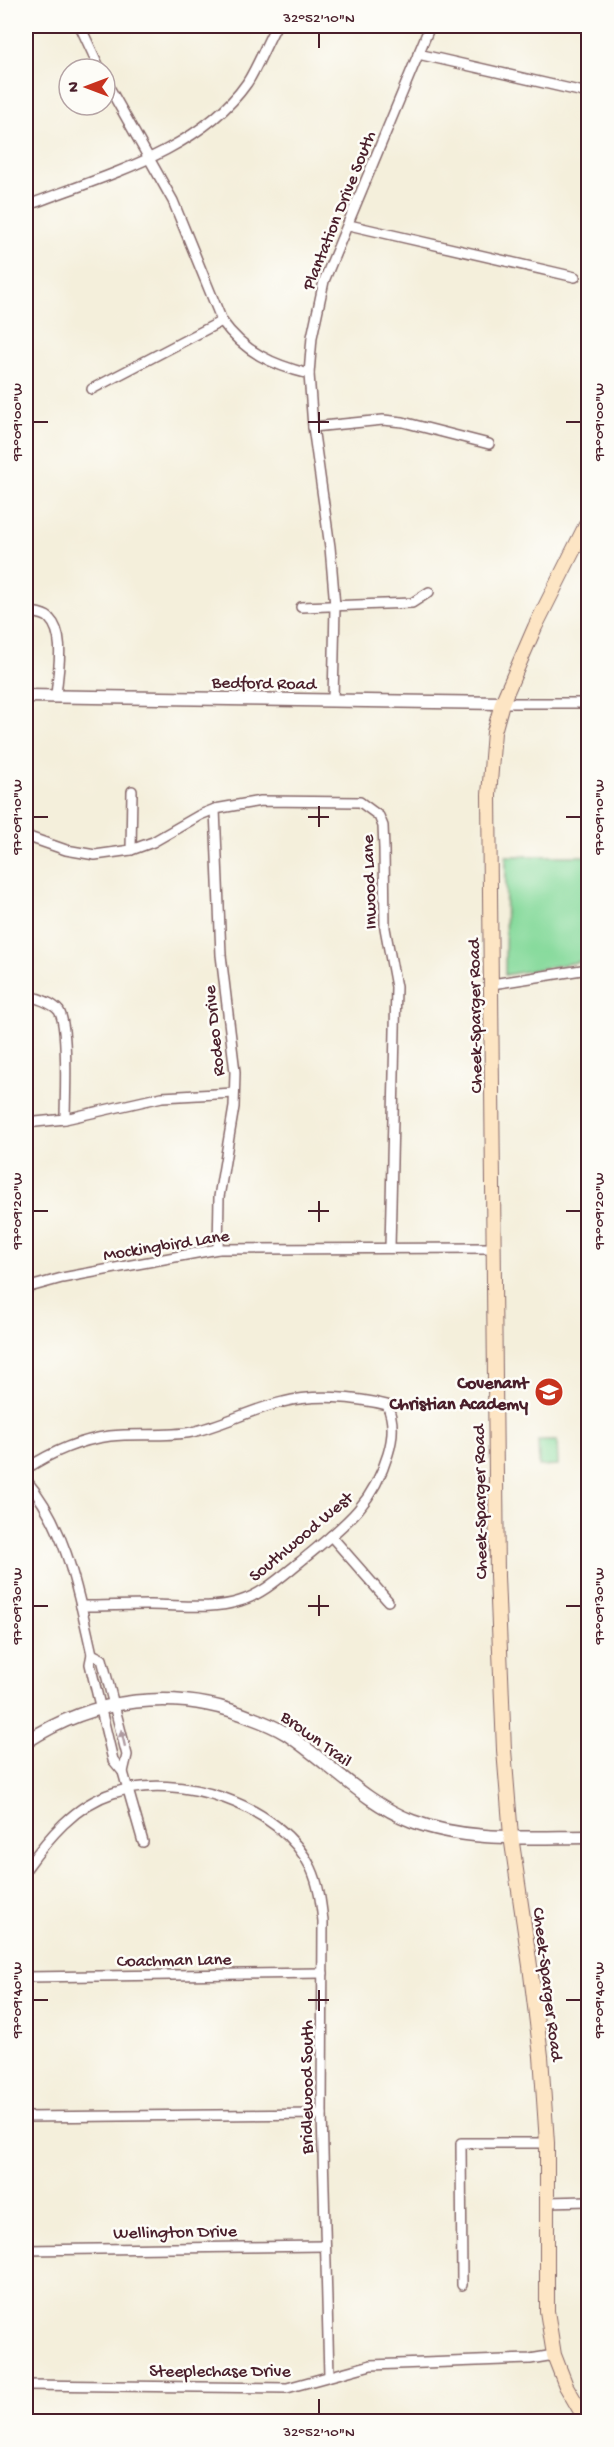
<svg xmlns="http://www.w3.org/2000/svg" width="614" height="2447" font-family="'Gochi Hand',sans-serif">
<rect width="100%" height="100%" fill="#fdfcf7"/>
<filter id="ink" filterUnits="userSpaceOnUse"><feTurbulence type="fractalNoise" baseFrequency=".0167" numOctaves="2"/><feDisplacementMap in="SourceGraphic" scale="12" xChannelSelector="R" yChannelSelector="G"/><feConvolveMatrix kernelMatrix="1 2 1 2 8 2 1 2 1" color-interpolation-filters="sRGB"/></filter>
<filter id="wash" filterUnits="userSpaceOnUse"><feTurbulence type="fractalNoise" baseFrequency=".008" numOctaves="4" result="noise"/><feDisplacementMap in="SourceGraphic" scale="24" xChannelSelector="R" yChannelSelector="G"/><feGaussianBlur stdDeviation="1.35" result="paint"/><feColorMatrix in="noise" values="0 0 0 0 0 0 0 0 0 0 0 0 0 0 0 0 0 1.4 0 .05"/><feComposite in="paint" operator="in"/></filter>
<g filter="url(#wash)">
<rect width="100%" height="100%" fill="#f4efdb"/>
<g fill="#87da9c" stroke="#687c64" stroke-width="1.5">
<polygon points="506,856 588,856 588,960 505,975"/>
<polygon points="538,1441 557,1441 558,1465 539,1466"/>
</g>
</g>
<g filter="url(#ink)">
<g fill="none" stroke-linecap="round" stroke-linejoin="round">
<g stroke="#866869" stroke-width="12">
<g id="minor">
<polyline points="80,26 100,69"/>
<polyline points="418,54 588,93"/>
<path d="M105 80 173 201 222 321C244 352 273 365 309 374"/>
<path d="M26 206C100 177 199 152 247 83 258 66 266 44 276 26"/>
<polyline points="349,225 575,277"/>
<polyline points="92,389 222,321"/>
<polyline points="313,427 383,420 403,422 489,444"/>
<polyline points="301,607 412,603 429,592"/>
<path d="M31 612C37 613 45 614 49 618 67 636 57 674 56 697"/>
<polyline points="333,701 335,606 330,547 313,427 309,374 312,337 324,281 430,26"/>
<polyline points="502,703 588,703"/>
<polyline points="215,809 221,955 235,1072 234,1107 219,1197 218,1249"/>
<polyline points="26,836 66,850 95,855 131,850 153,842 200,815 215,809 261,801 360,802 379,816 383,826 384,849 385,928 396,987 390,1248"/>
<polyline points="131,850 132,791"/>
<polyline points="492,984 588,969"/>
<path d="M26 995C36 998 52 1002 59 1011 69 1027 65 1098 65 1119"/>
<polyline points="26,1123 65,1119 162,1097 234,1093"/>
<polyline points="26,1288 62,1278 218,1249 494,1248"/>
<path d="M26 1469C50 1453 80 1440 110 1436 137 1433 165 1437 192 1432 223 1425 252 1409 283 1402 314 1394 355 1397 387 1405 394 1420 393 1438 388 1454 372 1507 342 1527 301 1561 282 1576 263 1594 240 1601 211 1610 180 1605 150 1605 127 1605 104 1606 81 1606"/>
<path d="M26 1480C67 1528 78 1593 92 1654L90 1664 113 1760 123 1772 143 1842"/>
<polyline points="331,1536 388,1601"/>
<polyline points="92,1654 102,1659 127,1755 123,1772"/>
<path d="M26 1869C48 1838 75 1805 113 1793 177 1771 281 1804 311 1868 319 1885 321 1903 323 1921L322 2114 329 2376"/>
<polyline points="26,1977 323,1973"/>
<polyline points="26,2117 322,2114"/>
<polyline points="547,2202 588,2201"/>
<polyline points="26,2250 325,2246"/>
<polyline points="462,2285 461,2143 547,2143"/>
<polyline points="26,2385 287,2388 371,2365 530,2359 554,2355"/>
</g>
</g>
<g stroke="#866869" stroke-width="15">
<g id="tertiary">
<polyline points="26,696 502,703"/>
<path d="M26 1742C93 1698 176 1686 252 1718 263 1722 275 1727 285 1733 328 1761 363 1802 412 1821 467 1842 531 1837 588 1837"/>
</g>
</g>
<g stroke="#866869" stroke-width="16">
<polyline id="secondary" points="587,2422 566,2386 554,2355 547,2311 547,2143 541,2056 530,1966 511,1836 504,1750 497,1576 489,795 494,732 502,703 535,627 588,521"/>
</g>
<use href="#minor" stroke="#fff" stroke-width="9"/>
<use href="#tertiary" stroke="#fff" stroke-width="12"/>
<use href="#secondary" stroke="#fde5c4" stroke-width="14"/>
</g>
<defs><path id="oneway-solid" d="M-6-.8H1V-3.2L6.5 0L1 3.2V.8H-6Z" transform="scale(1.5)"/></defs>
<use fill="#ae9aa0" href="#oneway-solid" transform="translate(123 1738) rotate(-103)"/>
</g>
<path fill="none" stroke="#4a1f2b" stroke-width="2" d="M319 33V48M319 412V433M33 422H48M308 422H329M566 422H581M319 806V827M33 817H48M308 817H329M566 817H581M319 1201V1222M33 1211H48M308 1211H329M566 1211H581M319 1595V1616M33 1606H48M308 1606H329M566 1606H581M319 1990V2011M33 2000H48M308 2000H329M566 2000H581M319 2399V2414"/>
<defs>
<g id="school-disc" transform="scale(1.5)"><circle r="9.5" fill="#c8321e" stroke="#fdfcf7"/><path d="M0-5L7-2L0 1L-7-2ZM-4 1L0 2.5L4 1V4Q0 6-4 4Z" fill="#fff"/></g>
</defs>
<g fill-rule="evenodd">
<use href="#school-disc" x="549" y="1392"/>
</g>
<g text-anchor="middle" stroke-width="5" stroke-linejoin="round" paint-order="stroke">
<g font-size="18" fill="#4a1f2b" stroke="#fdfcf7">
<text transform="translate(338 210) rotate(-68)" y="6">Plantation Drive South</text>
<text transform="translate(264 682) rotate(1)" y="6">Bedford Road</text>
<text transform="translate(368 882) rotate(-92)" y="6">Inwood Lane</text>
<text transform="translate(474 1016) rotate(-91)" y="6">Cheek-Sparger Road</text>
<text transform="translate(213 1031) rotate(-96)" y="6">Rodeo Drive</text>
<text transform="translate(166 1244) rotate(-9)" y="6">Mockingbird Lane</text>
<text transform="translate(479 1502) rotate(-91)" y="6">Cheek-Sparger Road</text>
<text transform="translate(300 1536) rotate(-40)" y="6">Southwood West</text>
<text transform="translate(317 1738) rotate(36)" y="6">Brown Trail</text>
<text transform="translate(174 1959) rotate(-1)" y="6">Coachman Lane</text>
<text transform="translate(549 1984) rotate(83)" y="6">Cheek-Sparger Road</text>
<text transform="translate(306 2087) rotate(-90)" y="6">Bridlewood South</text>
<text transform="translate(175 2231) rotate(-1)" y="6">Wellington Drive</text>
<text x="220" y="2376">Steeplechase Drive</text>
</g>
<g font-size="18" font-weight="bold" fill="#4a1f2b" stroke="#fdfcf7" text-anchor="end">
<text x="528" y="1388">Covenant<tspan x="528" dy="21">Christian Academy</tspan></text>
</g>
</g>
<rect width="614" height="2447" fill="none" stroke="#fdfcf7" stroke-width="66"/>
<g transform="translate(87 87) rotate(270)"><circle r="28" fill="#fdfcf7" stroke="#b5a4a5" stroke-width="1.5"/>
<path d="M0-4.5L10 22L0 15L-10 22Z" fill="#c8321e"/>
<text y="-9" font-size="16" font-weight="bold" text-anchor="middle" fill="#4a1f2b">N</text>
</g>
<rect x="33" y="33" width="548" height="2381" fill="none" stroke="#4a1f2b" stroke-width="2"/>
<g font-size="15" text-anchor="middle" fill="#4a1f2b">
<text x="319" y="22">32°52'10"N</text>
<text transform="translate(598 422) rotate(-90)" y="5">97°09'00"W</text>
<text transform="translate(16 422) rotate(-90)" y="5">97°09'00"W</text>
<text transform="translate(16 817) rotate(-90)" y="5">97°09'10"W</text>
<text transform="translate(598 817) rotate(-90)" y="5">97°09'10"W</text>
<text transform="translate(16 1211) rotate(-90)" y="5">97°09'20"W</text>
<text transform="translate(598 1211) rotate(-90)" y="5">97°09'20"W</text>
<text transform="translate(16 1606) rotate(-90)" y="5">97°09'30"W</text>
<text transform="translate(598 1606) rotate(-90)" y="5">97°09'30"W</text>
<text transform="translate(16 2000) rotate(-90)" y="5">97°09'40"W</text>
<text transform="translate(598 2000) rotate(-90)" y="5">97°09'40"W</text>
<text x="319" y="2436">32°52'10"N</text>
</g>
</svg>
